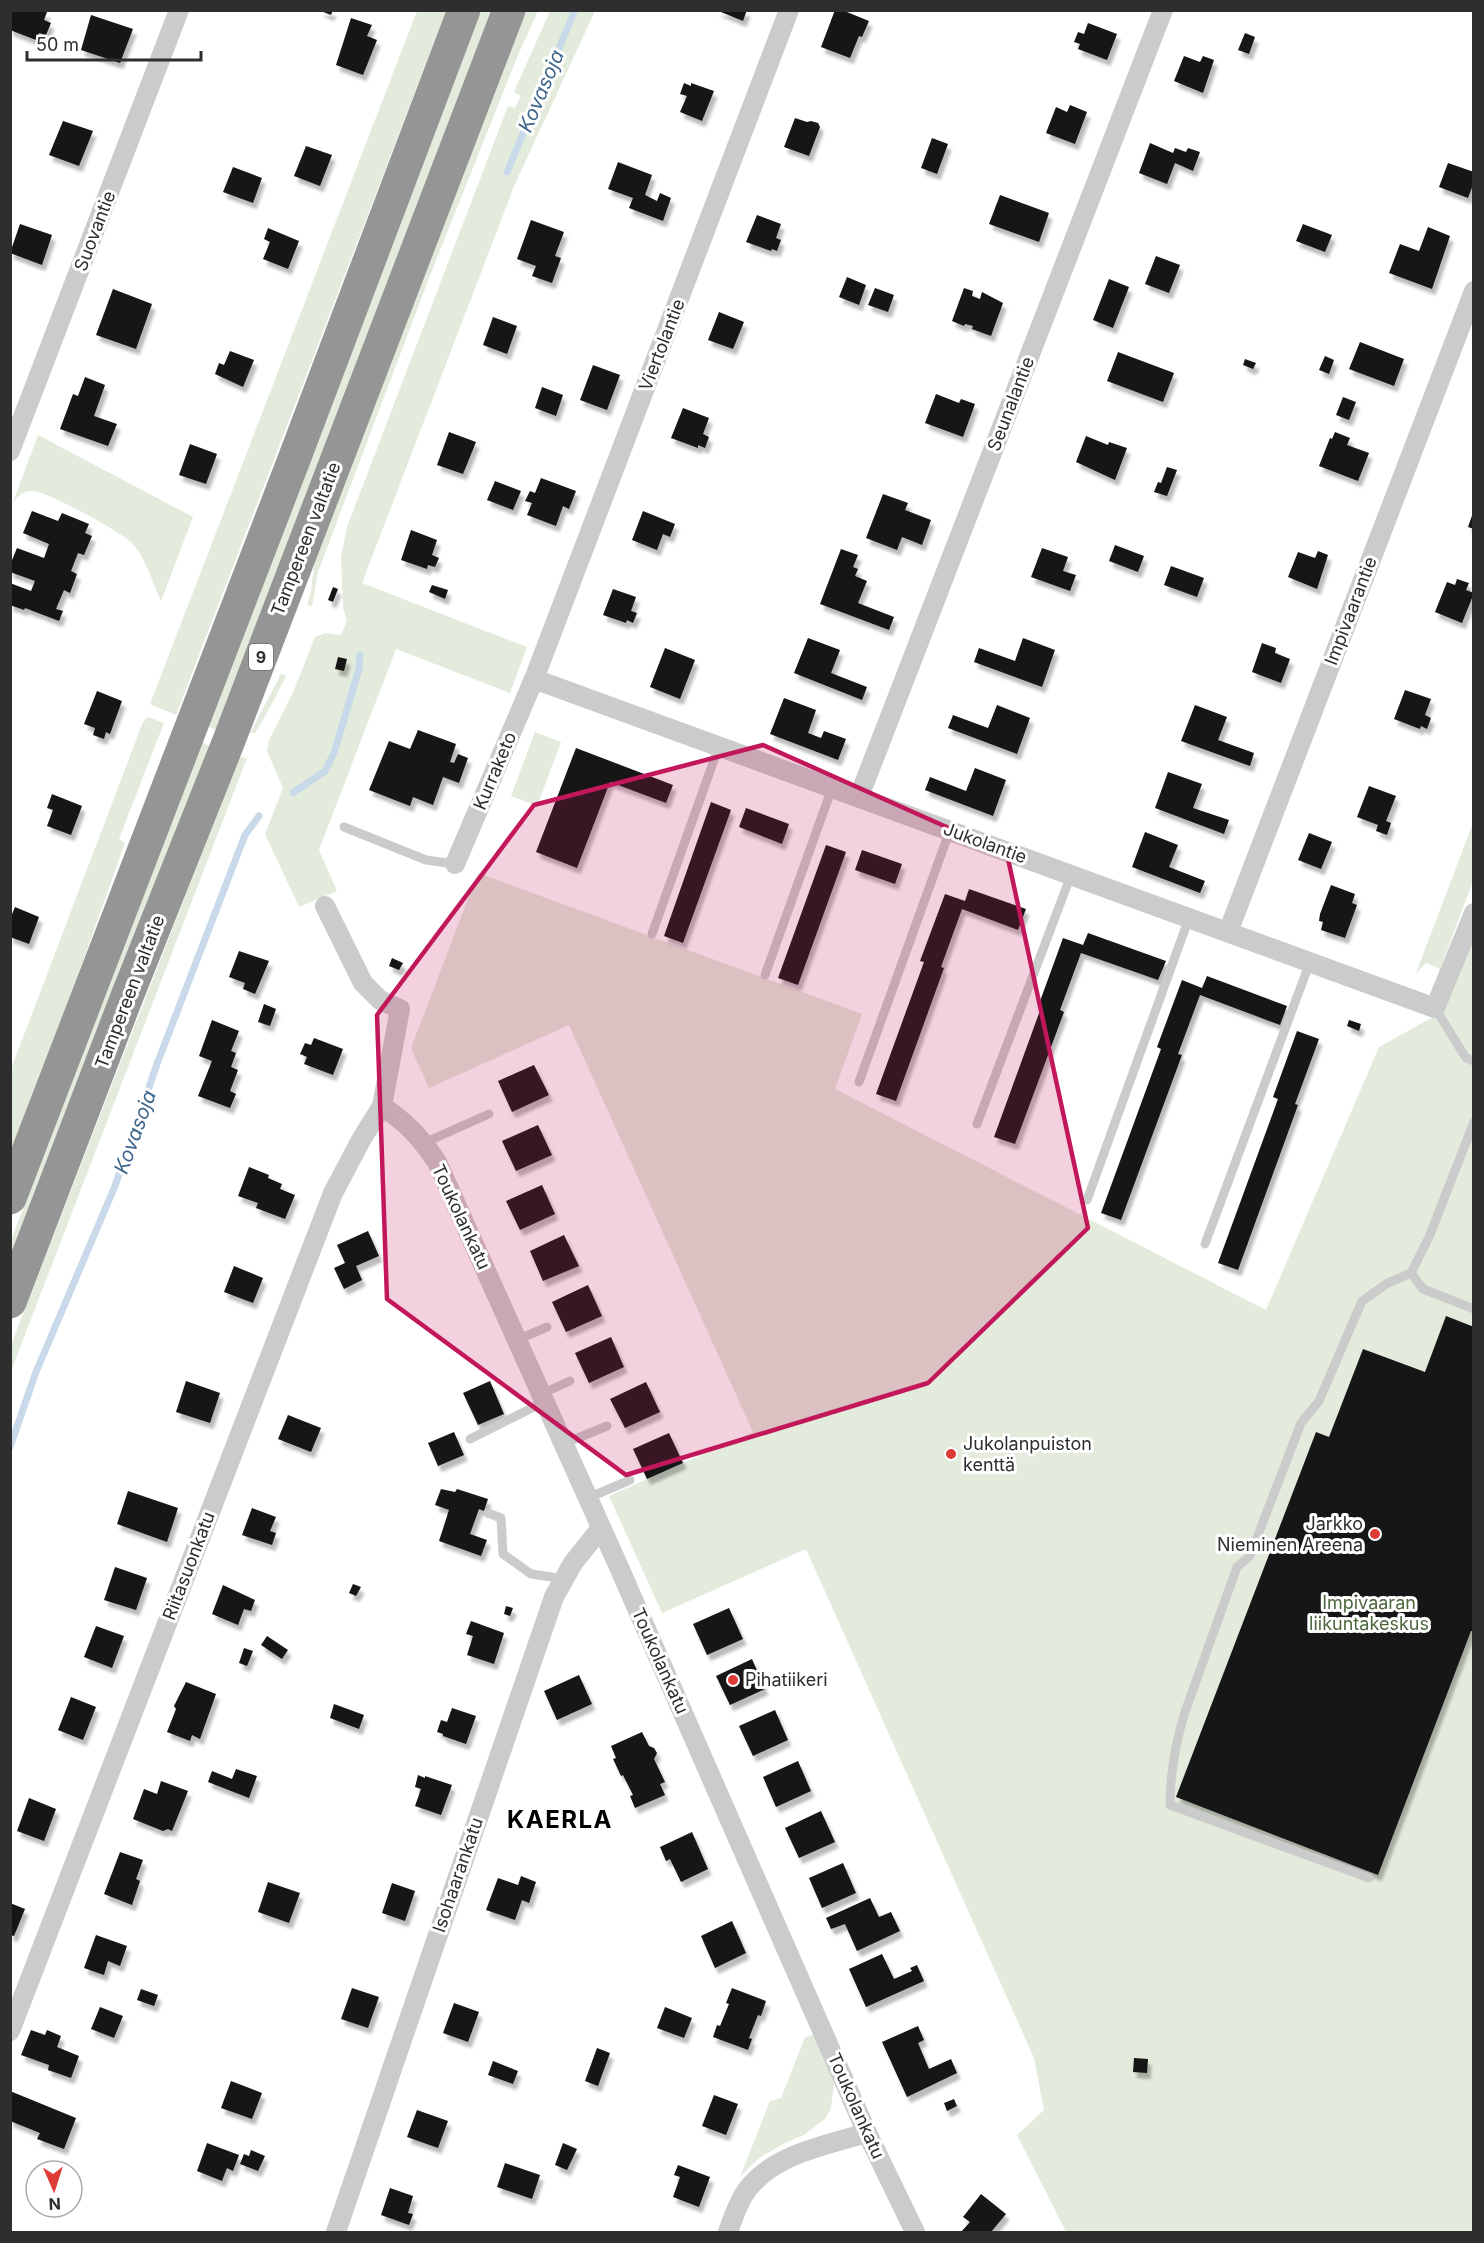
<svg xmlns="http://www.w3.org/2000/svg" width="1484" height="2243" font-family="Inter,sans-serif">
<defs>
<filter id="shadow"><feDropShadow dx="3.5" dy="6" stdDeviation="1.5" flood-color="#0004"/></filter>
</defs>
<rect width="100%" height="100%" fill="#fff"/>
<g fill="#e2ebdc">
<polygon points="417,11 446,11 176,715 150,704"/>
<polygon points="481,11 495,11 217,731 207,726 329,413"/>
<polygon points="525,11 538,11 518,55 429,278 318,572 312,606 307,605 311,592 315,556"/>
<polygon points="550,11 595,11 515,184 362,583 527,647 510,693 396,649 319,850 337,891 299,907 265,834 283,788 267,751 269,740 294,690 315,637 325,633 341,635 347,621 343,608 341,557 347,527 508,106 515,108 521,96 514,92"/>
<path d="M38 435 193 517 161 601C152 582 146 557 131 542 121 532 45 490 32 491 22 491 15 498 11 507Z"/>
<path d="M281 674 286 676C276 695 267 715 255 733H250Z"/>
<polygon points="148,717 164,723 119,839 125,843 11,1162 11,1069 143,722"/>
<polygon points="535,732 561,742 537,806 511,796"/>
<polygon points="202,742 211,747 11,1271 11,1240"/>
<polygon points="239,757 247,758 11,1371 11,1345"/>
<polygon points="1473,823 1473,881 1440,969 1426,963 1416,973"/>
<polygon points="478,873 862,1014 835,1089 1266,1310 1379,1047 1433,1017 1473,922 1473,2232 1066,2232 1017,2135 1044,2110 1034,2058 806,1549 662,1613 609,1496 753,1432 569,1025 429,1088 411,1048"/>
<polygon points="817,2034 834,2083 831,2108 825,2119 804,2135 785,2143 759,2158 740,2177 770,2101 781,2098 805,2037"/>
</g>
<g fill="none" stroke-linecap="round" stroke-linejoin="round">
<g stroke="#c8daea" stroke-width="7">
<polyline points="507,172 575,10"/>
<polyline points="293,793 325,771 334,753 359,669 360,655"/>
<polyline points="10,1447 36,1372 115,1186 157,1064 245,835 259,816"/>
</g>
</g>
<g fill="#151515" filter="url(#shadow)">
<polygon points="10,10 47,12 44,20 51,23 46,35 39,33 36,40 10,30"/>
<polygon points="318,10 333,10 331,15"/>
<polygon points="716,10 747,10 743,21"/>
<polygon points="835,10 842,10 869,21 862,37 859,36 850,58 821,47"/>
<polygon points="91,15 133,29 120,63 81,50"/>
<polygon points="351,18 372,25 367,36 377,40 363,75 336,65"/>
<polygon points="1088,23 1117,34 1107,60 1078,49 1080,44 1074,42 1078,32 1084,34"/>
<polygon points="1245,33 1255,37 1249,54 1238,50"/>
<polygon points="1184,56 1200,62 1203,56 1214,60 1203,93 1174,81"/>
<polygon points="684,83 691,86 691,83 714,91 702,121 680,112 687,96 680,94"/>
<polygon points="1070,105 1087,112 1075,144 1046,133 1056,107 1067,112"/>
<polygon points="795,118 807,122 811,121 818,123 820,127 809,156 784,147"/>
<polygon points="63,121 93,131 79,166 49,155"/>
<polygon points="932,138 948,144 937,174 921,168"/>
<polygon points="1150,143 1173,153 1175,148 1186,152 1188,148 1200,152 1193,171 1175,163 1167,184 1139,173"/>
<polygon points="306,146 332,155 320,186 294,176"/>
<polygon points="618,162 652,175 645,195 657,201 660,193 671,198 663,221 629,208 633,198 608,189"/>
<polygon points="1448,163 1474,172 1474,182 1468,198 1439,187"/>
<polygon points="233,167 262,178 253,203 223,192"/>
<polygon points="1000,195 1049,213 1039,242 989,224"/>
<polygon points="757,215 781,224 776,238 781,240 777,251 772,249 771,251 746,242"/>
<polygon points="531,220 564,232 555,256 561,258 552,283 532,276 536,266 517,259"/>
<polygon points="20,224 52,235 42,265 10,253"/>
<polygon points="1303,224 1332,235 1325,252 1296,241"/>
<polygon points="1428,227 1450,236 1432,289 1389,273 1400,244 1419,251"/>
<polygon points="268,228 299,241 288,269 263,259 270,242 264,239"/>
<polygon points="1156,256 1180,265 1169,293 1145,284"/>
<polygon points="847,277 866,285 859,305 839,297"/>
<polygon points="1109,279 1129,287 1113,328 1093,320"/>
<polygon points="875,288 894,295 888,312 868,305"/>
<polygon points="964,288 973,291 972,296 980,299 982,292 1003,303 991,336 972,329 973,326 965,324 964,326 952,321"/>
<polygon points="113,289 152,304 136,349 96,335"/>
<polygon points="719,312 744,322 733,349 708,340"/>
<polygon points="493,317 517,326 507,354 483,345"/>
<polygon points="1360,342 1404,359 1394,386 1349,369"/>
<polygon points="230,351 254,360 243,387 215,374 219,363 224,365"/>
<polygon points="1118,352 1174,373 1163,402 1107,381"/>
<polygon points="1325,356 1334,360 1329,374 1319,370"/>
<polygon points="1245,359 1256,363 1253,369 1243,365"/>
<polygon points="593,365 620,375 607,410 580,400"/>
<polygon points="85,377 105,385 94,416 117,424 108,446 60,429 73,394 78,396"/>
<polygon points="542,387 563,395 556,416 535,408"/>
<polygon points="936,394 959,403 961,399 975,404 963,437 925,423"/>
<polygon points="1343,397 1356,402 1349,420 1336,415"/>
<polygon points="683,408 709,418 703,434 709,437 705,448 698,445 698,448 671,438"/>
<polygon points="449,432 476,442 463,474 437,465"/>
<polygon points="1335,432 1350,438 1347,445 1369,453 1358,481 1319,466 1330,438 1332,439"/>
<polygon points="1086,436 1108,445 1109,442 1127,448 1115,480 1076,462"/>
<polygon points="190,444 217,454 206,484 179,475"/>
<polygon points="1167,467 1177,470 1167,496 1154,492 1158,482 1161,483"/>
<polygon points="541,478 576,491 569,509 563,506 556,526 527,515 532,503 525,501 530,491 535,493"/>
<polygon points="495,481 521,491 513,510 487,500"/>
<polygon points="883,494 908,503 905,510 931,520 922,545 902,537 897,550 866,538"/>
<polygon points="32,511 58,521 62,513 89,524 85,533 92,536 84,555 78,553 71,571 77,574 70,593 64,590 56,609 63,611 59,621 25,608 24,610 10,605 10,583 31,591 35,581 10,572 10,565 17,548 44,558 49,544 23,533"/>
<polygon points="643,511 675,524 670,537 663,534 657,550 632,540"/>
<polygon points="1473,513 1474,513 1474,529 1468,527"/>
<polygon points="411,530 437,540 432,555 439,558 435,567 428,565 427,569 401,560"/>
<polygon points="1115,545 1144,556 1138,572 1109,561"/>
<polygon points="1042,548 1068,557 1063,571 1076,575 1070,591 1031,577"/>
<polygon points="841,549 858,555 853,567 858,569 855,576 867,581 858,603 894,617 889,630 820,604"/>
<polygon points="1318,551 1328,555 1317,589 1288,577 1298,552 1315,558"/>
<polygon points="1171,566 1204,578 1197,597 1164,585"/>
<polygon points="1457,579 1469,583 1466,590 1474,593 1462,623 1435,612 1447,582 1455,585"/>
<polygon points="432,585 448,590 445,599 429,592"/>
<polygon points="333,587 338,589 333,602 328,600"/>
<polygon points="613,589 636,597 631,611 637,613 633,623 627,620 626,623 603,615"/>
<polygon points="808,638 840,650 831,673 867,687 862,700 794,673"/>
<polygon points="1023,638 1055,650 1042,687 974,662 979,648 1015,661"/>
<polygon points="1262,643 1276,648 1275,653 1290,659 1281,683 1252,672"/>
<polygon points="665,648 695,660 680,699 650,687"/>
<polygon points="338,657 347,659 344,671 335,669"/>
<polygon points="1405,690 1431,699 1425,715 1431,718 1427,729 1421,726 1420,729 1394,719"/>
<polygon points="97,691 122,701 110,734 106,732 104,739 93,735 95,728 84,724"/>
<polygon points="784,698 816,710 808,733 821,738 824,731 846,739 838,760 770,734"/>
<polygon points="997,705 1030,718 1017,754 948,728 953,715 988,728"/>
<polygon points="1195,705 1227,717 1218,740 1254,753 1250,766 1181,741"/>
<polygon points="418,730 456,744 450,762 454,763 458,754 468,758 459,783 443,777 433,805 413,797 410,806 369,790 389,741 410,749"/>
<polygon points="576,748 673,785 666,803 610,782 577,868 536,852"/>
<polygon points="975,768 1006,780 993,816 925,790 930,777 966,791"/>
<polygon points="1168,772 1202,784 1193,808 1229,820 1224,834 1155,808"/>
<polygon points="1369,786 1396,796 1386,821 1391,823 1387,835 1376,831 1378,825 1357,817"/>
<polygon points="52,794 82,806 71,835 47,826 53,810 47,808"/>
<polygon points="711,802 731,810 683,943 664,936"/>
<polygon points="746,808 789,824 782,844 739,827"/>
<polygon points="1145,832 1178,845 1169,867 1205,881 1200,893 1132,867"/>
<polygon points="1309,833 1332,842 1321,869 1298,860"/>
<polygon points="826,845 846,852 798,985 778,978"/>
<polygon points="862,850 902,864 895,884 855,870"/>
<polygon points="1331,885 1355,894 1352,903 1357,905 1345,938 1321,930 1323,922 1319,921 1320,914"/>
<polygon points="969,889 1026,909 1018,930 962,909 941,967 944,968 896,1101 876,1094 924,962 920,961 945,894 965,901"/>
<polygon points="15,907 39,917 29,944 10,937 10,919"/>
<polygon points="1088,933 1166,961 1158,980 1081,953 1060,1010 1064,1012 1015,1144 994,1137 1042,1005 1039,1004 1063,938 1083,945"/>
<polygon points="239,951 269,961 255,994 243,989 245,983 229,977"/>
<polygon points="392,958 403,963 399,970 389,966"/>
<polygon points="1207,976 1287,1006 1280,1025 1200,995 1178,1054 1182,1055 1121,1220 1101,1213 1161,1049 1157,1047 1182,980 1202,988"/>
<polygon points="264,1004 276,1009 270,1026 258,1022"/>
<polygon points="212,1020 239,1031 231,1051 236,1053 231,1067 238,1070 230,1091 236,1094 230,1108 198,1096 212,1061 199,1056"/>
<polygon points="1349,1020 1361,1024 1359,1031 1347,1026"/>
<polygon points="1297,1031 1319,1039 1295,1104 1298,1105 1238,1270 1218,1263 1278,1099 1273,1097"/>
<polygon points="314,1038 343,1049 333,1075 304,1064 307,1057 300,1054 305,1043 311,1045"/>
<polygon points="534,1065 549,1095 512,1112 498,1081"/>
<polygon points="538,1125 552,1155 516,1171 502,1141"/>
<polygon points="249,1167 269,1175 268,1178 282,1184 280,1189 295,1195 285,1219 256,1208 258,1203 238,1196"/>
<polygon points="542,1185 555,1214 520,1230 506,1201"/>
<polygon points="368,1231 379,1256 356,1266 362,1280 344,1289 334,1268 345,1263 337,1245"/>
<polygon points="564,1235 579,1266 543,1281 530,1251"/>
<polygon points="234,1266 263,1278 253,1303 224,1292"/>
<polygon points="588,1285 602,1316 566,1332 552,1302"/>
<polygon points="1446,1316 1474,1327 1474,1631 1471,1631 1378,1875 1176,1797 1316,1432 1329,1437 1363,1349 1425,1372"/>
<polygon points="611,1337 624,1367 589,1383 575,1353"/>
<polygon points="186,1381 220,1393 210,1423 176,1412"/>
<polygon points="490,1381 504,1414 478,1425 463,1393"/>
<polygon points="646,1382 660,1412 625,1428 610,1399"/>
<polygon points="288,1415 321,1428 311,1452 278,1439"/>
<polygon points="454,1432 464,1455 438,1466 428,1443"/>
<polygon points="669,1433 683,1463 647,1479 633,1449"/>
<polygon points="441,1489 455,1492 457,1489 488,1499 484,1511 479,1509 470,1534 487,1540 481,1556 439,1541 449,1510 435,1505"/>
<polygon points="128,1491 178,1508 167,1542 117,1524"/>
<polygon points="252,1508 276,1517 270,1531 276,1533 272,1545 242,1535"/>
<polygon points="115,1567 147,1578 136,1610 104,1600"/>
<polygon points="353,1584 361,1587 356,1596 349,1593"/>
<polygon points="223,1585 255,1600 251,1611 244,1609 238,1625 212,1614"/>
<polygon points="506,1606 513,1608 510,1616 504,1614"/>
<polygon points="729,1608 743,1639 707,1655 693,1624"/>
<polygon points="471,1621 504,1633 494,1664 467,1655 473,1636 466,1634"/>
<polygon points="96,1626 124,1636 112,1668 84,1657"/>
<polygon points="267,1636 288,1650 282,1659 261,1645"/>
<polygon points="244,1648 253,1651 247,1666 239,1663"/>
<polygon points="752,1659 765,1689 730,1705 716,1676"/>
<polygon points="579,1675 592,1704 557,1720 544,1691"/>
<polygon points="186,1682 216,1694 200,1739 192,1735 190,1741 167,1732 176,1709 174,1706"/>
<polygon points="71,1697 96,1707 83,1740 58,1730"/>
<polygon points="334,1704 364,1715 359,1729 330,1718"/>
<polygon points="452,1708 476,1716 466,1744 443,1736 443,1734 437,1732 441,1720 447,1722"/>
<polygon points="775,1710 788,1740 753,1756 739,1726"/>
<polygon points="642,1732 649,1746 654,1748 657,1753 654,1759 665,1782 660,1784 665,1795 635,1808 630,1796 633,1795 623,1775 621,1776 613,1759 616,1758 611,1746"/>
<polygon points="798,1761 811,1791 776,1807 763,1777"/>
<polygon points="236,1769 257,1776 249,1798 208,1782 212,1771 232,1779"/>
<polygon points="418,1775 425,1778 425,1776 452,1785 441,1815 415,1806 421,1789 415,1787"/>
<polygon points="161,1781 188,1791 172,1831 168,1829 163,1831 133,1819 144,1789 157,1794"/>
<polygon points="29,1798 56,1809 44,1841 17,1831"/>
<polygon points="821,1811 835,1842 799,1858 785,1828"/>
<polygon points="692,1832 708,1869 681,1882 670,1859 666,1861 660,1847"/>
<polygon points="120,1852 143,1860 136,1879 140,1881 132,1905 104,1894"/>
<polygon points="843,1863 856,1893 822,1908 809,1878"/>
<polygon points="521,1876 536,1882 529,1903 522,1900 515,1920 486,1910 498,1878 518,1885"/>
<polygon points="268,1882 300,1893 289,1923 258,1912"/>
<polygon points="392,1883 415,1891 405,1921 382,1913"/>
<polygon points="870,1898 879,1917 891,1912 900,1931 857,1951 845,1924 831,1929 826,1918"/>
<polygon points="10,1903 25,1909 14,1936 10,1935"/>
<polygon points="732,1921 746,1953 715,1968 701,1936"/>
<polygon points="96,1935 127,1946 120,1966 108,1961 104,1975 84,1968"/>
<polygon points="882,1954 894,1979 912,1971 910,1968 917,1965 924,1981 866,2007 849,1969"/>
<polygon points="352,1988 379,1997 368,2028 341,2019"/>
<polygon points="732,1988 766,2001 761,2016 758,2015 749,2038 752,2039 748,2050 713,2037 717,2025 720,2026 729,2004 726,2003"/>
<polygon points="141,1989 158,1995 154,2006 137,2000"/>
<polygon points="454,2003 479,2012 468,2042 443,2033"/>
<polygon points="100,2007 123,2016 114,2038 91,2029"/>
<polygon points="665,2007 692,2018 684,2038 657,2028"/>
<polygon points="918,2026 924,2040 918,2043 929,2069 951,2059 957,2073 907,2097 882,2042"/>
<polygon points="31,2030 45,2035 47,2030 61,2036 57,2047 79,2056 71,2078 48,2070 49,2065 21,2055"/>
<polygon points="597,2048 610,2053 598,2086 585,2081"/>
<polygon points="1134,2058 1148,2059 1147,2073 1133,2072"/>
<polygon points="493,2061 518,2071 513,2084 488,2075"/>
<polygon points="231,2081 262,2093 252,2119 221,2108"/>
<polygon points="10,2091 76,2118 64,2149 37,2139 40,2133 10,2121"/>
<polygon points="714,2095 738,2104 726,2135 702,2126"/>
<polygon points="954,2099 957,2106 947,2111 944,2103"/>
<polygon points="417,2110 448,2121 438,2148 407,2137"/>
<polygon points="207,2143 239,2155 233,2171 227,2168 222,2181 197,2171"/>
<polygon points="563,2143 577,2149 567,2170 555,2165"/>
<polygon points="251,2150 265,2156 258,2171 240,2164 244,2154 249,2156"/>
<polygon points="505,2163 540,2175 532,2199 497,2187"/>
<polygon points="678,2165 710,2177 699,2207 673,2197 680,2177 674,2175"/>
<polygon points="390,2188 413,2196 408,2213 413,2214 409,2225 381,2215"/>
<polygon points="981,2194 1006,2214 991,2232 961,2232 970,2222 963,2217"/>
</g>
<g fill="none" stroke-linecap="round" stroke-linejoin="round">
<g stroke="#cbcbcb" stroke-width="9">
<polyline points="344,827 426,860 455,864"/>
<polyline points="652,934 719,746"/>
<polyline points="765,975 832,788"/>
<polyline points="1435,1008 1466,1058 1474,1061"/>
<polyline points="859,1082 950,830"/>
<polyline points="977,1124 1071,875"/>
<polyline points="424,1143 489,1114"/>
<polyline points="1087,1200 1189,918"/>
<polyline points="1205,1244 1310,962"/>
<polyline points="1411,1273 1423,1289 1474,1309"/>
<polyline points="517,1340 547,1327"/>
<polyline points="541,1394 570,1381"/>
<polyline points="470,1439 544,1402"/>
<polyline points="563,1444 607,1426"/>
<polyline points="588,1498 630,1480"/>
<polyline points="488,1513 501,1518 503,1554 531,1574 552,1577 561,1582"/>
<path d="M1369 1878 1170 1805C1170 1774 1176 1741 1185 1712L1237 1567 1250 1556 1301 1423 1319 1401 1362 1301 1388 1283 1411 1273 1429 1237 1474 1122"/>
</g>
<g stroke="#cbcbcb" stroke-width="20">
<polyline points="10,451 179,10"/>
<polyline points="534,679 1435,1008 1474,913"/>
<polyline points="859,797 1163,10"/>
<polyline points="455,864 534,679 789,10"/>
<polyline points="1228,932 1474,291"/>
<path d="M382 1106C407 1123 420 1137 437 1162L618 1565 867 2133 915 2232"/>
<polyline points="10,2031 333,1193 361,1140 382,1106 400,1009 380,1000 363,983 325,906"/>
<polyline points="336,2232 554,1597 573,1563 601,1528"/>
<path d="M728 2232C733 2218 738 2202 747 2190 774 2154 826 2145 867 2133"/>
</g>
<g stroke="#959595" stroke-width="33">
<polyline points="10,1198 293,462 464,10"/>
<polyline points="10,1302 126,999 228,743 509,10"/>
</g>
</g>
<path fill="#c2185b" fill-opacity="0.2" stroke="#c2185b" stroke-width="4.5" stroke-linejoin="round" d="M763 745 1007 854 1088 1228 928 1383 626 1475 387 1299 377 1015 534 805Z"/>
<g fill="#de3a36" stroke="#fff" stroke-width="2">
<circle cx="951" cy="1454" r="6"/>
<circle cx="1375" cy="1534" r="6"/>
<circle cx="733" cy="1680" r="6"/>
</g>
<g text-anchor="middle" stroke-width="6" stroke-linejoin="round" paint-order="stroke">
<rect fill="#fff" stroke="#6d6d6d" stroke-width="1.5" x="249" y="644" width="24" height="26" rx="4.5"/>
<g font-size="16" font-weight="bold" fill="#2e2e2e">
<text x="261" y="663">9</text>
</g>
<g font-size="18" fill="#2e2e2e" stroke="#fff">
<text transform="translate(95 231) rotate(-69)" y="6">Suovantie</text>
<text transform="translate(662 345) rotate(-69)" y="6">Viertolantie</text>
<text transform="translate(1011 404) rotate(-69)" y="6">Seunalantie</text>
<text transform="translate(306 539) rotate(-69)" y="6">Tampereen valtatie</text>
<text transform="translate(1351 611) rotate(-69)" y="6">Impivaarantie</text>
<text transform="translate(495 771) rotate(-67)" y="6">Kurraketo</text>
<text transform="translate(985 843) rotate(20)" y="6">Jukolantie</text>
<text transform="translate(130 992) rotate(-69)" y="6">Tampereen valtatie</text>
<text transform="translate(461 1217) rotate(65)" y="6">Toukolankatu</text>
<text transform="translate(189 1566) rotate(-69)" y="6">Riitasuonkatu</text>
<text transform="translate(660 1661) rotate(66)" y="6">Toukolankatu</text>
<text transform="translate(458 1875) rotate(-71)" y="6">Isohaarankatu</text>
<text transform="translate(856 2106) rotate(66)" y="6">Toukolankatu</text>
</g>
<g font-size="18" fill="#2e2e2e" stroke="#fff" text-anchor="start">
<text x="963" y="1450">Jukolanpuiston<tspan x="963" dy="21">kenttä</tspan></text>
<text x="1363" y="1530" text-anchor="end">Jarkko<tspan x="1363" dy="21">Nieminen Areena</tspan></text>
<text x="745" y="1686">Pihatiikeri</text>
</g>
<g font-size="18" fill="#4d673d" stroke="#fff">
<text x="1369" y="1609">Impivaaran<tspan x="1369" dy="21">liikuntakeskus</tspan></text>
</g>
<g font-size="20" font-style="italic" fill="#3f678c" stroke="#fff">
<text transform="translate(541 91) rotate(-67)" y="7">Kovasoja</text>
<text transform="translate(135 1132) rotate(-70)" y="7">Kovasoja</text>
</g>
<g font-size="24" font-weight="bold" letter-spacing="1.5" fill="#000" stroke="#fff">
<text x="560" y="1828">KAERLA</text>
</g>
</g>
<rect width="1484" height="2243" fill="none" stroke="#2e2e2e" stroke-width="24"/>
<g transform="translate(54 2189) rotate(177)"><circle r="28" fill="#ffffff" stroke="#ababab" stroke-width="1.5"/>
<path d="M0-4.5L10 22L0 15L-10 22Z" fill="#de3a36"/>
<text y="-9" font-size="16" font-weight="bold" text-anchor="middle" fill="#2e2e2e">N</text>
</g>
<path d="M27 51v9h174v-9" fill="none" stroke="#2e2e2e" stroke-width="3"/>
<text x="36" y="51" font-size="18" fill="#2e2e2e" stroke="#ffffff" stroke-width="4.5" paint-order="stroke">50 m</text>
</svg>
